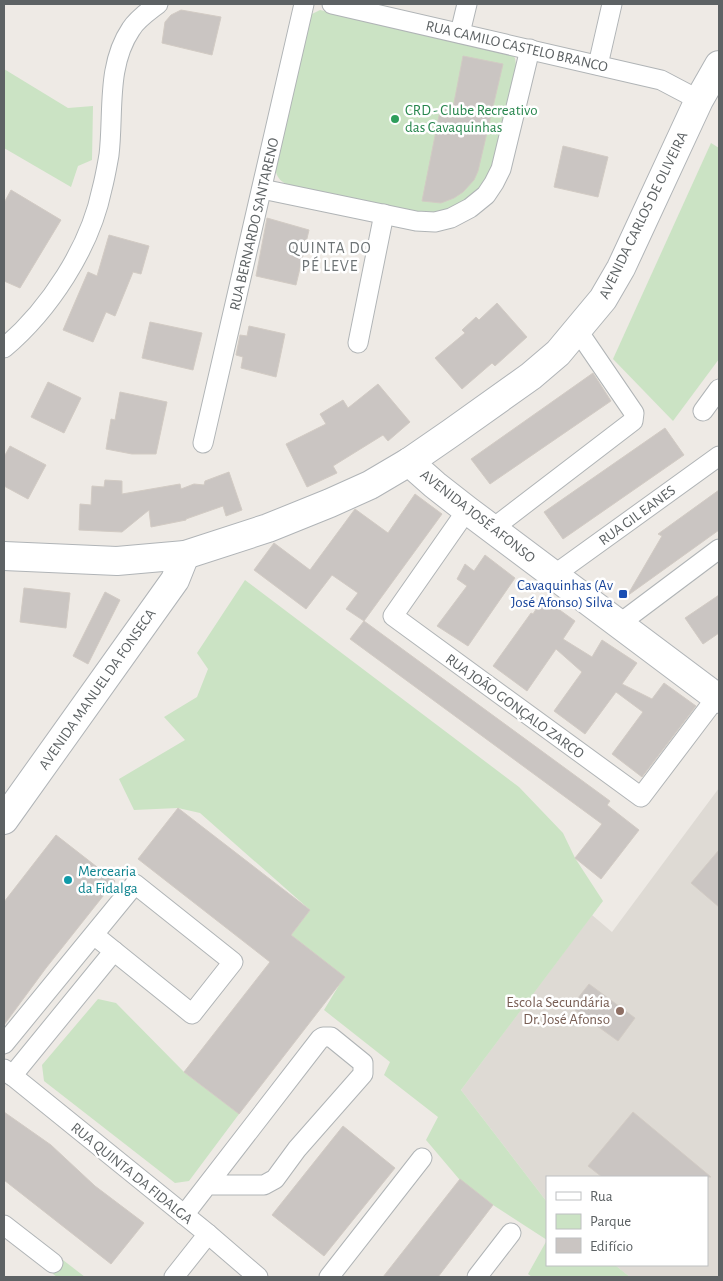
<svg xmlns="http://www.w3.org/2000/svg" width="723" height="1281" font-family="'Alegreya Sans',sans-serif">
<rect width="100%" height="100%" fill="#eeeae5"/>
<polygon fill="#dedad4" points="719,788 719,1277 630,1277 615,1265 707,1265 707,1177 547,1177 547,1202 461,1090 592,915 612,932"/>
<g fill="#cbe3c4">
<path d="M320 10 511 54 515 58 517 72 492 172 480 192 460 206 440 213 416 214 295 188C283 183 276 180 275 166L308 20 312 14Z"/>
<polygon points="4,69 68,108 93,106 92,160 78,166 71,187 4,148"/>
<polygon points="711,143 719,148 719,359 673,421 613,359"/>
<polygon points="245,580 519,787 563,833 575,858 603,901 461,1090 547,1202 547,1240 493,1205 459,1179 426,1140 438,1117 384,1075 390,1062 324,1010 344,977 291,935 310,910 200,813 178,808 134,810 119,779 185,740 164,717 197,697 208,669 197,653"/>
<polygon points="98,999 116,1003 184,1072 239,1114 189,1181 175,1183 44,1081 42,1065"/>
<polygon points="547,1240 547,1265 615,1265 630,1277 532,1277 528,1274"/>
<polygon points="63,1260 85,1277 57,1277 53,1274"/>
</g>
<g fill="#cac5c2" stroke="#d2cbc4">
<polygon points="181,10 221,17 212,55 162,43 165,22 171,15"/>
<polygon points="463,56 503,64 478,171 474,180 463,192 454,198 441,203 422,201 441,106 453,108"/>
<polygon points="563,146 608,157 598,197 554,187"/>
<polygon points="11,190 61,220 20,288 4,281 4,203"/>
<polygon points="267,218 309,230 296,285 256,276"/>
<polygon points="109,235 149,246 141,274 133,272 115,316 106,312 93,342 63,330 88,272 97,276"/>
<polygon points="497,303 527,337 495,366 492,363 462,389 435,358 465,333 462,330 476,317 479,320"/>
<polygon points="150,322 202,333 193,370 142,358"/>
<polygon points="249,326 285,334 276,377 241,368 243,357 236,355 240,335 247,336"/>
<polygon points="593,373 611,401 490,484 471,459"/>
<polygon points="48,382 81,398 64,433 31,417"/>
<polygon points="378,384 410,422 388,441 383,435 333,466 337,473 307,487 286,444 326,424 320,414 343,400 348,408"/>
<polygon points="120,392 167,402 156,454 132,454 106,449 111,419 115,420"/>
<polygon points="665,428 684,455 563,539 544,512"/>
<polygon points="10,446 46,465 28,499 4,486 4,457"/>
<polygon points="229,472 242,510 226,516 223,506 186,519 186,520 151,527 149,510 122,532 79,530 80,504 91,505 92,486 104,487 105,480 122,481 122,494 180,484 181,489 194,484 204,485 205,481"/>
<polygon points="719,490 719,530 627,596 662,536 658,534"/>
<polygon points="415,494 442,514 364,621 346,609 358,593 332,575 306,609 254,570 274,543 310,570 355,509 388,533"/>
<polygon points="485,555 515,578 468,646 437,626 467,586 457,579 465,564 474,571"/>
<polygon points="24,588 70,593 66,628 20,622"/>
<polygon points="105,592 120,600 88,664 73,656"/>
<polygon points="719,595 719,633 703,644 685,618"/>
<polygon points="543,598 575,621 563,639 592,657 602,640 637,663 622,684 652,699 664,683 696,706 642,777 612,754 643,712 616,692 585,734 554,711 582,672 556,649 527,691 493,666 531,613 533,614"/>
<polygon points="364,621 610,801 607,805 639,830 601,879 575,858 602,824 350,639"/>
<polygon points="178,808 310,910 291,935 345,977 239,1114 184,1072 270,962 138,859"/>
<polygon points="56,835 115,881 46,968 4,1025 4,902"/>
<polygon points="719,850 719,907 691,883"/>
<polygon points="589,984 635,1018 618,1041 571,1007"/>
<polygon points="4,1112 51,1145 95,1186 144,1223 111,1264 4,1180"/>
<polygon points="633,1112 711,1177 602,1177 588,1166"/>
<polygon points="343,1126 395,1168 324,1256 272,1215"/>
<polygon points="460,1179 493,1205 438,1277 383,1277"/>
</g>
<g fill="none" stroke-linecap="round" stroke-linejoin="round">
<g stroke="#b0b4b6" stroke-width="21">
<g id="street">
<polyline points="332,4 661,80 699,100"/>
<polyline points="460,33 467,4"/>
<polyline points="598,65 612,4"/>
<polyline points="262,189 416,221 435,222 451,218 470,208 486,195 494,183 501,169 530,49"/>
<polyline points="358,343 384,214"/>
<path d="M4 348C49 310 90 248 102 189 105 178 107 166 109 155 114 113 106 66 131 29 137 19 149 11 158 4"/>
<polyline points="703,411 719,389"/>
<polyline points="203,443 304,4"/>
<polyline points="467,510 393,616 641,797 719,694"/>
<polyline points="492,529 633,421 634,413 578,331"/>
<polyline points="554,575 719,456"/>
<polyline points="619,624 719,549"/>
<polyline points="4,1044 135,884 233,962 192,1014 94,935"/>
<polyline points="4,1069 208,1234 258,1277"/>
<polyline points="12,1076 114,951"/>
<polyline points="184,1215 320,1039 323,1037 331,1037 363,1063 363,1074 297,1149 275,1179 264,1185 207,1185"/>
<polyline points="4,1225 53,1263"/>
<polyline points="174,1277 208,1234"/>
<polyline points="329,1277 422,1158"/>
<polyline points="477,1277 511,1233"/>
</g>
</g>
<g stroke="#b0b4b7" stroke-width="30">
<g id="secondary">
<polyline points="409,462 435,485 467,510 719,699"/>
<polyline points="4,556 117,561 185,555 268,528 330,503 370,485 409,462 451,433 531,376 558,353 603,299 621,268 699,100 719,65"/>
<polyline points="4,820 175,580 185,555"/>
</g>
</g>
<use href="#street" stroke="#fff" stroke-width="19"/>
<use href="#secondary" stroke="#fff" stroke-width="28"/>
</g>
<circle fill="#2e9e5b" stroke="#fff" stroke-width="2" cx="395" cy="119" r="5"/>
<rect fill="#1a4fb4" stroke="#fff" stroke-width="2" x="618" y="589" width="10" height="10" rx="2.5"/>
<circle fill="#0f9aa8" stroke="#fff" stroke-width="2" cx="68" cy="880" r="5"/>
<circle fill="#8d6e63" stroke="#fff" stroke-width="2" cx="620" cy="1011" r="5"/>
<g text-anchor="middle" stroke-width="5" stroke-linejoin="round" paint-order="stroke">
<g font-size="15" fill="#5d6264" stroke="#fff">
<text transform="translate(517 46) rotate(13)" y="5">RUA CAMILO CASTELO BRANCO</text>
<text transform="translate(643 215) rotate(-64)" y="5">AVENIDA CARLOS DE OLIVEIRA</text>
<text transform="translate(254 224) rotate(-77)" y="5">RUA BERNARDO SANTARENO</text>
<text transform="translate(637 515) rotate(-36)" y="5">RUA GIL EANES</text>
<text transform="translate(478 516) rotate(38)" y="5">AVENIDA JOSÉ AFONSO</text>
<text transform="translate(97 689) rotate(-55)" y="5">AVENIDA MANUEL DA FONSECA</text>
<text transform="translate(515 706) rotate(36)" y="5">RUA JOÃO GONÇALO ZARCO</text>
<text transform="translate(132 1173) rotate(39)" y="5">RUA QUINTA DA FIDALGA</text>
</g>
<g font-size="15" fill="#27864d" stroke="#fff" text-anchor="start">
<text x="405" y="115">CRD - Clube Recreativo<tspan x="405" dy="17">das Cavaquinhas</tspan></text>
</g>
<g font-size="15" fill="#164399" stroke="#fff" text-anchor="end">
<text x="613" y="590">Cavaquinhas (Av<tspan x="613" dy="17">José Afonso) Silva</tspan></text>
</g>
<g font-size="15" fill="#0d838f" stroke="#fff" text-anchor="start">
<text x="78" y="876">Mercearia<tspan x="78" dy="17">da Fidalga</tspan></text>
</g>
<g font-size="15" fill="#785e54" stroke="#fff" text-anchor="end">
<text x="610" y="1007">Escola Secundária<tspan x="610" dy="17">Dr. José Afonso</tspan></text>
</g>
<g font-size="16" letter-spacing="1" fill="#6e7476" stroke="#fff">
<text x="330" y="253">QUINTA DO<tspan x="330" dy="18">PÉ LEVE</tspan></text>
</g>
</g>
<rect width="723" height="1281" fill="none" stroke="#5d6264" stroke-width="10"/>
<rect x="546" y="1176" width="162" height="90" fill="#ffffff" stroke="#bec0c1"/>
<rect x="556" y="1192" width="25" height="8" fill="#ffffff" stroke="#bec0c1"/>
<text x="590" y="1201" font-size="15" fill="#5d6264">Rua</text>
<rect x="556" y="1214" width="25" height="15" fill="#cbe3c4" stroke="#bec0c1"/>
<text x="590" y="1226" font-size="15" fill="#5d6264">Parque</text>
<rect x="556" y="1238" width="25" height="15" fill="#cac5c2" stroke="#bec0c1"/>
<text x="590" y="1251" font-size="15" fill="#5d6264">Edifício</text>
</svg>
